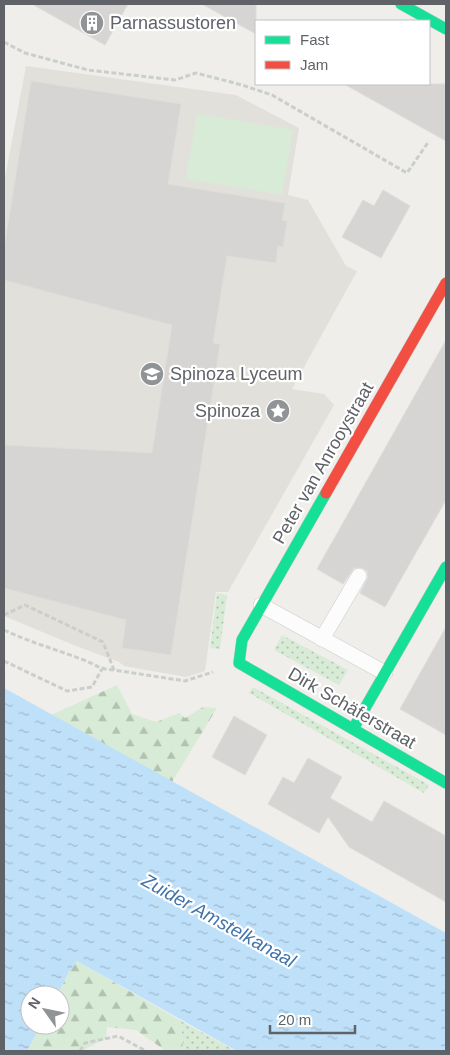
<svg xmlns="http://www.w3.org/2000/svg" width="450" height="1055" font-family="Arial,sans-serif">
<defs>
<pattern id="grass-dots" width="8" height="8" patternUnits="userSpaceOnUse" patternTransform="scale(1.25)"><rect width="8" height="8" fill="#d8ebd6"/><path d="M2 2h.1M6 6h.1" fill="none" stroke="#b2c2b1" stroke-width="1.8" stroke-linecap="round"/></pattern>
<pattern id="forest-firs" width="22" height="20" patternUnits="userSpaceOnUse" patternTransform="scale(1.25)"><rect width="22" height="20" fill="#d8ebd6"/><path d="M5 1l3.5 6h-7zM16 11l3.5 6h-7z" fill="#b2c2b1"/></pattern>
<pattern id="water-ripples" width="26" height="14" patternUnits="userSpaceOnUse" patternTransform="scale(1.25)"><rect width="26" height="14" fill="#bfe0f9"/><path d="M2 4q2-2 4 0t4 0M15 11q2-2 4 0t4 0" fill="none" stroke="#9eb9cd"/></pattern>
</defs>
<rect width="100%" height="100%" fill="#efeeea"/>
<polygon fill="#e2e0da" points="26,66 236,95 299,128 288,195 308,200 346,266 357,271 292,389 324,394 334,405 228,592 216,592 205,671 186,677 124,666 119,662 76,646 4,616 4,183"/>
<g fill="url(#grass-dots)">
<polygon points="217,593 227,595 220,649 210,648"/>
<polygon points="282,635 348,670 339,685 274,650"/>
<polygon points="253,687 429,785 424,793 249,693"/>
<polygon points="181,1021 236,1051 183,1051"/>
</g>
<g fill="url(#forest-firs)">
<polygon points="117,685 132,714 156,722 179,713 185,718 203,707 217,708 172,782 51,715"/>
<polygon points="77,961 181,1021 183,1051 166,1051 136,1030 107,1027 106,1038 82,1051 27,1051 41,1025 60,1025 60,995 57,995 69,972"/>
</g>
<polygon fill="#d8ebd6" points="197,114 293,130 282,195 186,179"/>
<polygon fill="url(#water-ripples)" points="4,688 446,933 446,1051 237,1051 77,961 69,972 57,995 30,995 30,1025 41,1025 27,1051 4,1051"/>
<g fill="#d6d5d3" stroke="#deddd9">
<polygon points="32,4 128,4 105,45"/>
<polygon points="202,4 256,4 256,34"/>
<polygon points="31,81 181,104 168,184 285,203 282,220 287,221 283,247 278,246 276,263 227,256 213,343 220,344 171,655 122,648 126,620 4,588 4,445 152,453 172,325 4,280 4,249"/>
<polygon points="344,84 446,84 446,141"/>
<polygon points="383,190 410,206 381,258 342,237 363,200 374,206"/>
<polygon points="446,340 446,500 385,607 360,593 368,577 367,571 363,568 354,568 343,584 317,569"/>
<polygon points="446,627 446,735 400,709"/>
<polygon points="234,716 267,735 245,775 212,757"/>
<polygon points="308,758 342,777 330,798 372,822 384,801 446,836 446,902 349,847 328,817 319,833 268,804 283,777 294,783"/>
</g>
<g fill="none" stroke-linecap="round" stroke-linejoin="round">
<g stroke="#cbcccc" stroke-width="16">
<g id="lane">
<polyline points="261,605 385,673"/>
<polyline points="322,639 359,576"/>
</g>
</g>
<g stroke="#cacacb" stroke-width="12">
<g id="fast">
<polyline points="401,4 446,29"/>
<polyline points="326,493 242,640 239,663 446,783"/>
<polyline points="353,729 446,567"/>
</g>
</g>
<g stroke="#cacacb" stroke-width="12">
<polyline id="jam" points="326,493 446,283"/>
</g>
<g stroke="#cacfcc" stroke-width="3" stroke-dasharray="5 2.5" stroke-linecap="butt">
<polyline points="4,42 25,53 88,70 175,80 196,73 242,85 272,95 407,173 429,141"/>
<polyline points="4,615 25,605 103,642 114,670"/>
<path d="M4 630C29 642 55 649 81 659 96 664 97 669 114 670L185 681 213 672"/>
<polyline points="4,661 67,691 92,687 102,669"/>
<polyline points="80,1051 85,1043 118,1036 146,1051"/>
</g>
<use href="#lane" stroke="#fdfcfc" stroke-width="15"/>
<use href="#fast" stroke="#16e098" stroke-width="11"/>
<use href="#jam" stroke="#f24e42" stroke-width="11"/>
</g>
<defs>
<g id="building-disc" transform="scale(1.25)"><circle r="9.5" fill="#919496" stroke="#fff"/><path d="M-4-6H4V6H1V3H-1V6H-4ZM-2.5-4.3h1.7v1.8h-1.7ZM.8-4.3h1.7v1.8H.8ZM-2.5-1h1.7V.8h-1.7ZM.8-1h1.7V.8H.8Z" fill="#fff"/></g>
<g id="school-disc" transform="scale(1.25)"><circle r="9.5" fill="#919496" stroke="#fff"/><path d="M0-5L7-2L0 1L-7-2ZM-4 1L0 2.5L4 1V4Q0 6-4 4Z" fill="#fff"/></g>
<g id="sight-disc" transform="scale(1.25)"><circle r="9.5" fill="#919496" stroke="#fff"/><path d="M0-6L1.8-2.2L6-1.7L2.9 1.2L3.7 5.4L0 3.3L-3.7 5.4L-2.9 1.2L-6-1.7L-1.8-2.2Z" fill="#fff"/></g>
</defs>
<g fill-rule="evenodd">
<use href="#building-disc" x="92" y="23"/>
<use href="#school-disc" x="152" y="374"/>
<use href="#sight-disc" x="278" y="411"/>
</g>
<g text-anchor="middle" stroke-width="4.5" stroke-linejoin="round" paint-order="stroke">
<g font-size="18" fill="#5f6368" stroke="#fff" text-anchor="start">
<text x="110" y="29">Parnassustoren</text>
<text x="170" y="380">Spinoza Lyceum</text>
<text x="260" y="417" text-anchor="end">Spinoza</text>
</g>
<g font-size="18" fill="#5f6368" stroke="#fff">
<text transform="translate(323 463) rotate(-60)" y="6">Peter van Anrooystraat</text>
<text transform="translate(352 708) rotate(30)" y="6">Dirk Schäferstraat</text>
</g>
<g font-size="19" font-style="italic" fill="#4174aa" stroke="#fff">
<text transform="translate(219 920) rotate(29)" y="7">Zuider Amstelkanaal</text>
</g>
</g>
<rect width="450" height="1055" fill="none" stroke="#5f6368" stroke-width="10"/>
<rect x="255" y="20" width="175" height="65" fill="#ffffff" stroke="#bfc1c3"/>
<rect x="265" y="36" width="25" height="8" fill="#16e098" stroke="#bfc1c3"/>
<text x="300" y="45" font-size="15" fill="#5f6368">Fast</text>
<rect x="265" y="61" width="25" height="8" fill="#f24e42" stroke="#bfc1c3"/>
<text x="300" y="70" font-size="15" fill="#5f6368">Jam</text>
<g transform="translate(45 1010) rotate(303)"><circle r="24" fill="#ffffff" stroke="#bfc1c3"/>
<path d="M0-4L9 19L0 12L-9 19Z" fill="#919496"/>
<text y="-8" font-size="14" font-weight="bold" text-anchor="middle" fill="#5f6368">N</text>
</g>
<path d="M270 1025v8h85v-8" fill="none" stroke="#5f6368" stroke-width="2.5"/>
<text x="278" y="1025" font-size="15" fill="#5f6368" stroke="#ffffff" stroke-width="4" paint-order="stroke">20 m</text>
</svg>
